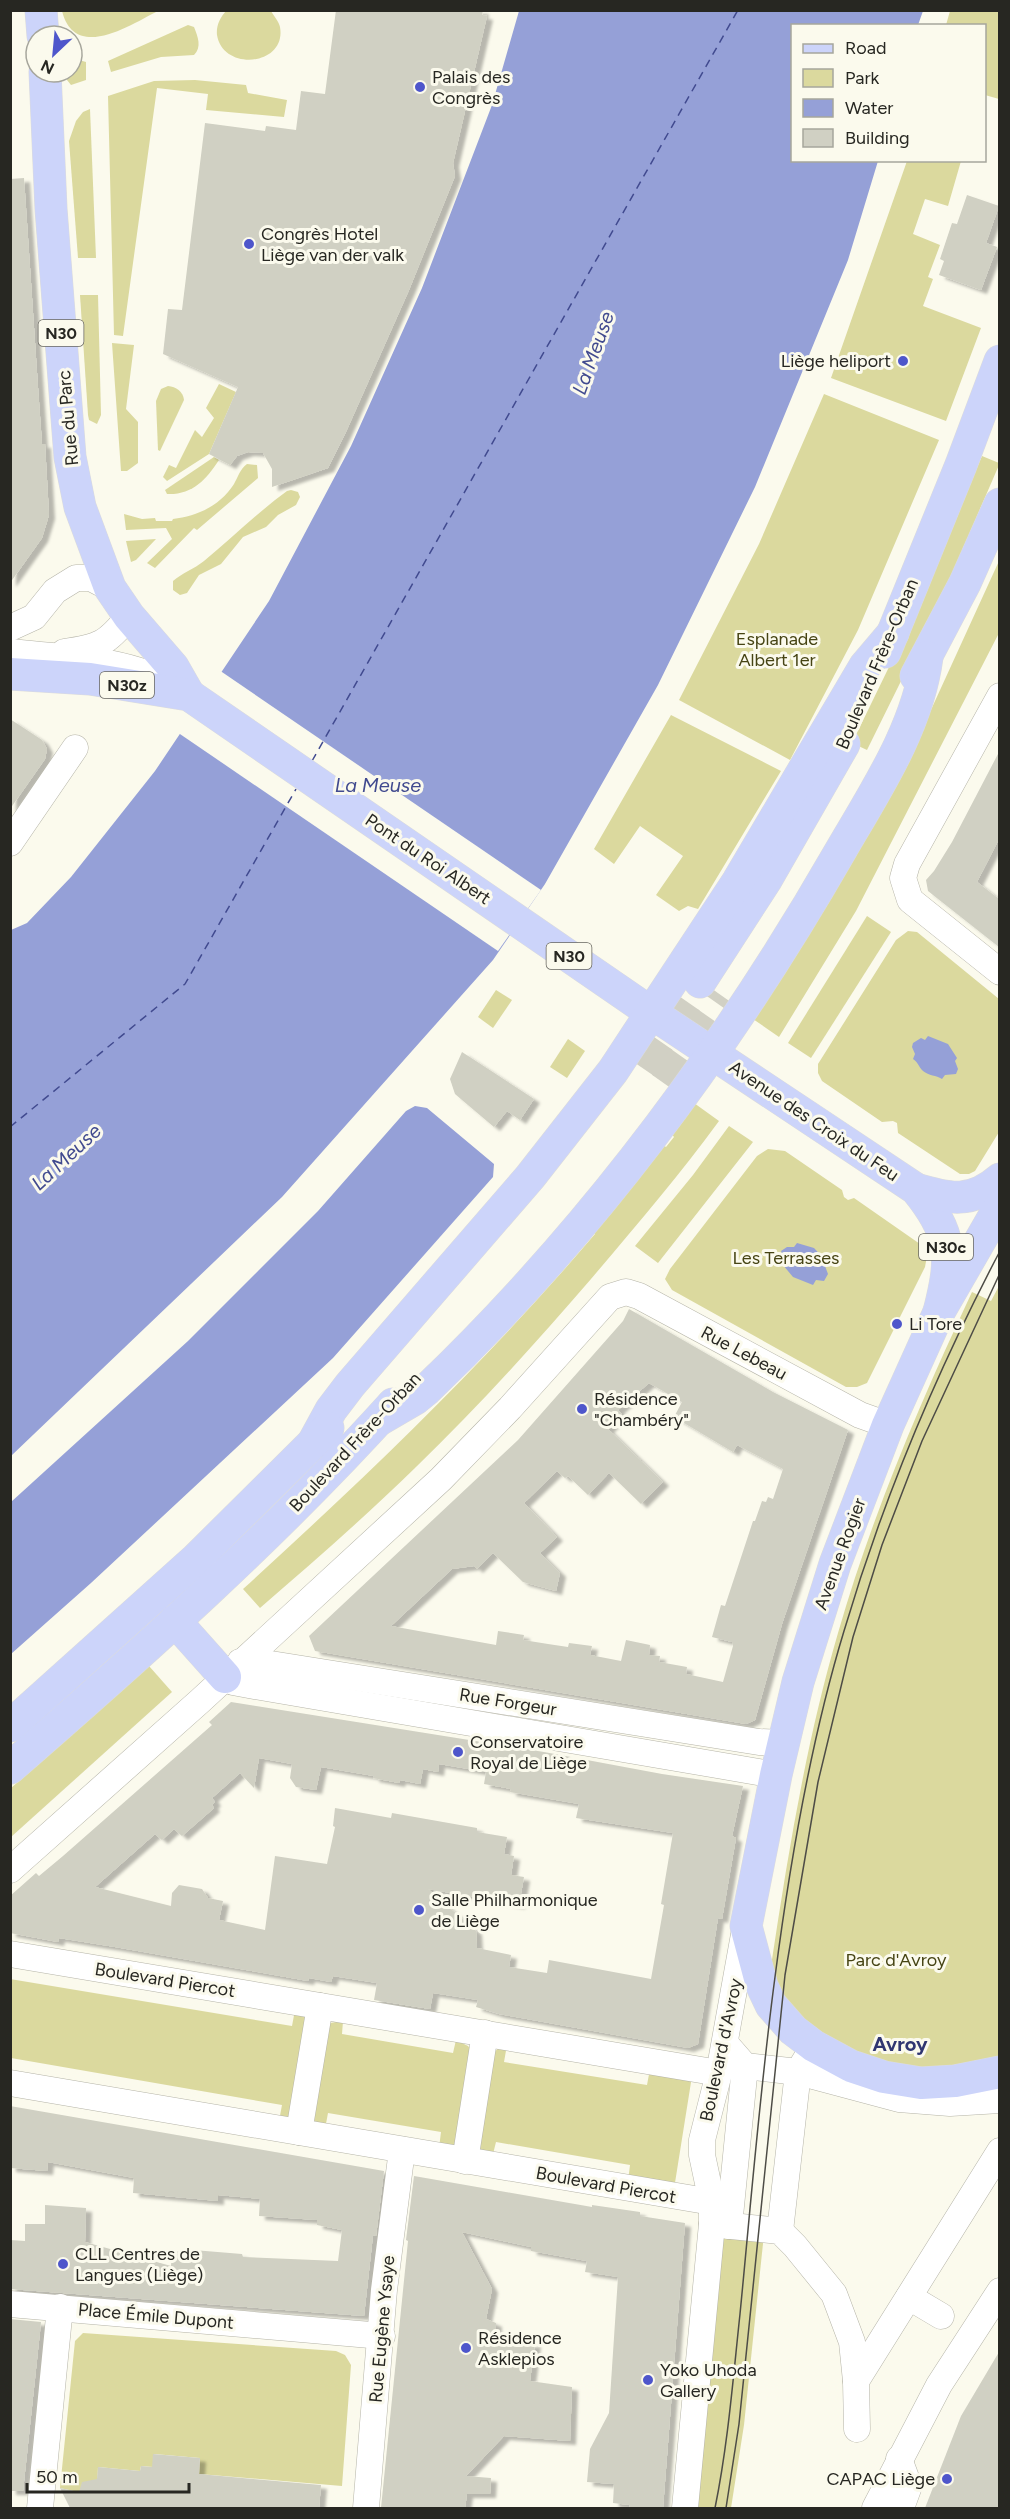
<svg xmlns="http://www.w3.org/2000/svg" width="1010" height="2519" font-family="Figtree,sans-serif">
<defs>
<filter id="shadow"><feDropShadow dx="6" dy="4" stdDeviation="1.5" flood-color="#0004"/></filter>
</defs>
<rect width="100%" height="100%" fill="#fbfaed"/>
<g fill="#dbd99e">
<path d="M227 10 271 11C274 16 279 22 280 27 287 66 223 72 217 35 216 26 220 17 227 10Z"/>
<path d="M62 11V10L158 11C130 25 75 62 62 11Z"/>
<polygon points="950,11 999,11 999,99 985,95 984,26 946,25"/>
<path d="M188 25 194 27C198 37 202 47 194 55L161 57 111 72 108 61Z"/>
<polygon points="72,58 86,62 86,80 71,85 67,80 67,72 72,72"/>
<polygon points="195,80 246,85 248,93 287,100 284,117 206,110 208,94 157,88 123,336 114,335 108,96 154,81"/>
<polygon points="90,109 96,258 78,258 69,141 76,121 83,112"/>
<polygon points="907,161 961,161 948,206 925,199 913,234 940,245 928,277 933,279 923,306 981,328 946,421 831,378"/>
<polygon points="80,295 98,295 101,415 97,424 89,420 88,415"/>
<polygon points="112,343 134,345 126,409 138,422 138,463 127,471 121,471"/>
<polygon points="219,384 236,392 209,454 167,481 163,477 169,465 176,468 195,430 202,437 214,418 206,408"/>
<path d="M168 386C176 387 183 391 184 400L160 451 158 450 156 401 161 389Z"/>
<polygon points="824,394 939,440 858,630 790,760 679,700 759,544"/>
<polygon points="982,456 999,463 999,465 939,604 867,750 852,743 907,630"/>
<path d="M214 457 219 460C206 480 192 495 167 494L165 490Z"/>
<path d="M247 464 257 465 258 478 197 530 194 528 155 568 147 563 172 539 166 528 126 530 124 514 142 519 155 518 156 521H172L173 519C197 516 220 506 234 484 238 477 240 469 247 464Z"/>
<path d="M291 490 298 492 300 497 296 505 278 515 266 527 243 537 221 564 199 575 187 593 180 595 173 590V581C182 573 194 569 204 561 232 538 257 513 287 491Z"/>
<polygon points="156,539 136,560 131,562 126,541"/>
<polygon points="999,561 999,633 856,911 779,1037 753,1019 930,712"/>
<polygon points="671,715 781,771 698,909 688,906 679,911 656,895 683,856 640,826 614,864 594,849"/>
<polygon points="867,916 891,932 811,1058 788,1043"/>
<polygon points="908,931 917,932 999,999 999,1132 975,1171 969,1174 960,1174 898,1133 897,1123 893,1121 882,1122 822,1081 818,1073 818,1064 896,940"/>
<polygon points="496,990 512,1000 493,1028 478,1017"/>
<polygon points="568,1039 585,1051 567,1078 550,1067"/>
<path d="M694 1103 719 1121C679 1176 635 1227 591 1279 535 1344 477 1408 415 1468 365 1517 313 1562 260 1608L243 1589C367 1476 487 1361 595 1234L592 1231 662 1144 666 1147 674 1137 671 1133Z"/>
<polygon points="729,1126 753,1142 658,1263 635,1246 693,1175"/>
<polygon points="768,1149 785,1151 842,1190 844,1197 848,1200 854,1198 920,1244 927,1256 925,1267 867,1383 857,1387 846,1387 672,1290 665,1279 670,1269 757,1156"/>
<path d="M999 1286V2062L953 2074 859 2059 796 2014 775 1984 771 1966C788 1854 806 1742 838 1633 872 1515 920 1403 972 1292L991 1301Z"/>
<polygon points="149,1666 172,1692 11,1837 10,1789"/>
<polygon points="10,1979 292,2026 295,2010 306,2017 291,2116 279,2121 282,2105 11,2058"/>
<polygon points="343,2021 342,2034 453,2053 456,2040 468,2046 472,2051 458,2141 454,2146 439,2148 441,2132 328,2113 325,2129 313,2120 327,2027 330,2023"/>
<polygon points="507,2045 504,2062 647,2085 650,2069 692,2076 674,2189 628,2181 630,2165 496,2142 492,2158 479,2149 492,2054 501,2046"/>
<polygon points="714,2230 764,2234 744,2425 731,2508 688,2508"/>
<polygon points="83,2333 336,2351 345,2355 351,2365 342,2486 199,2474 200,2458 154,2454 153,2467 141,2466 140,2471 98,2467 97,2487 78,2492 60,2488 75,2341"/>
</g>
<g fill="#95a0d7">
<polygon points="519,11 923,11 918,25 792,26 792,160 878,161 848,260 755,487 658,685 545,884 493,960 282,1197 11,1456 11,930 27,923 71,877 155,771 269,601 351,446 422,288 492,105"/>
<path d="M928 1036 948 1044 957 1058 955 1061 958 1069 956 1074 945 1075 942 1079C936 1075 929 1076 923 1071 918 1066 918 1062 913 1059L915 1054 912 1047 913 1043 921 1038 925 1040Z"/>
<polygon points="415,1106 427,1108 494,1164 493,1177 333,1358 91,1583 11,1654 11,1502 188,1341 318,1211 406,1111"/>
<polygon points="797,1243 814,1248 827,1262 825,1266 828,1274 824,1281 816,1280 813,1285 793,1277 783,1265 785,1262 781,1251 787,1247 794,1247"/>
</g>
<polygon fill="#fbfaed" points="219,670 541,890 498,951 177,732"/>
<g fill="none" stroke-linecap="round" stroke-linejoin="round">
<g stroke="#414a8f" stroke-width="1.5" stroke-dasharray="8 6" stroke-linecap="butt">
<polyline points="312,761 738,10"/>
<polyline points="10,1127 185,984 296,789"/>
</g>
</g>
<g fill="#d0d0c3" fill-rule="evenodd" filter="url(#shadow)">
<polygon points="336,10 483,10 482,15 487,16 453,163 455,176 409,290 345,434 328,468 272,487 272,469 263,453 248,452 237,456 230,465 209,454 238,387 163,354 168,309 182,310 205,123 265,131 266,126 296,130 301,91 325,94"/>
<polygon points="24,178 39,402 42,444 45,444 49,515 42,538 10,583 10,179"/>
<polygon points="967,195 999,206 986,243 997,247 981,290 939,275 944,261 940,259 952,223 957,224"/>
<polygon points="10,719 42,740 47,749 45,759 10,809"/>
<polygon points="999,752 999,839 977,882 999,899 999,947 928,891 926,880 934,871 952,842"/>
<polygon points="462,1052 534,1099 520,1120 507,1111 494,1127 455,1094 450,1079"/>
<path d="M629 1309 773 1392 848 1430 782 1624 755 1720 746 1724 315 1651 309 1636 518 1440 623 1321ZM649 1383 682 1402 674 1417 733 1452 737 1445 783 1469 773 1499 768 1497 766 1502 762 1501 755 1521H753L725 1606 721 1605 712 1637 732 1642 733 1646 723 1682 686 1674 687 1667 659 1662 660 1656 649 1655 650 1645 626 1640 621 1661 590 1655 592 1646 569 1643 568 1647 548 1644 523 1640 524 1635 498 1631 496 1645 391 1626 452 1569 474 1566 477 1569 493 1553 523 1582 556 1591 560 1573 540 1553 557 1537 524 1503 557 1471 565 1478 568 1476 588 1495 609 1473 641 1504 663 1482 608 1429 622 1414 618 1410Z"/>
<path d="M231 1702 544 1752 662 1774 743 1786 732 1836 736 1838 722 1919 718 1918 698 2044 688 2048 499 2014 476 2007 478 2000 433 1993 430 2009 374 2000 377 1983 333 1976 331 1982 309 1978 308 1981 115 1947 59 1938 58 1942 10 1933V1896L36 1873 39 1876 63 1856 212 1725 209 1722ZM259 1758 292 1764 290 1778 296 1787 316 1790 321 1767 374 1776 373 1778 399 1783 400 1780 420 1784 423 1769 438 1772 439 1764 486 1772 484 1784 511 1789 510 1792 579 1804 576 1818 673 1833 661 1904 664 1905 651 1979 549 1960 547 1973 509 1967 511 1955 477 1948 476 1931 428 1889 519 1905 524 1877 511 1875 514 1856 504 1854 507 1837 477 1832V1828L392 1813 391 1818 335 1808 333 1826 335 1827 327 1864 275 1856 265 1930 219 1920 223 1901 208 1898 202 1889 179 1885 172 1893 171 1906 95 1887 155 1834 162 1840 174 1829 182 1836 214 1808 212 1805 215 1802 212 1798 240 1773 254 1788Z"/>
<polygon points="10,2106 384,2171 376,2236 373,2235 364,2316 10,2289 10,2240 25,2241 25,2224 45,2224 45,2205 86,2208 85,2242 171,2266 172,2251 181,2252 181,2249 242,2254 243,2257 338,2261 342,2230 317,2225 317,2220 259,2216 260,2199 218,2195 218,2201 133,2193 134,2178 48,2162 47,2171 10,2168"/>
<polygon points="414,2176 592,2207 592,2205 640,2212 640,2216 685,2223 663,2508 629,2508 630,2505 613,2503 614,2484 587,2482 590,2449 609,2413 618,2277 585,2272 587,2261 531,2251 531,2247 462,2232 492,2289 486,2319 496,2323 495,2344 535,2343 530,2381 572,2387 570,2441 504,2436 466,2476 491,2478 490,2494 467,2494 465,2508 381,2508 408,2241 406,2240"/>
<polygon points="10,2319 41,2322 23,2491 10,2491"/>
<polygon points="999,2352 999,2508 925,2508 961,2416"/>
<polygon points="153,2454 200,2458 199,2474 321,2485 319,2508 70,2508 60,2488 79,2492 82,2482 97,2479 98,2467 140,2471 141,2466 152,2467"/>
</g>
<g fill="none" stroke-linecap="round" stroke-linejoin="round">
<g stroke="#d1d0c4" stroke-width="32" stroke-dasharray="32 16" stroke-linecap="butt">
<polyline points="641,1067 700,982"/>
<polyline points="665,1084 725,998"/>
</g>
<g stroke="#b5b4a8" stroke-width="27">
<g id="minor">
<polyline points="10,628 34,617 55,591 76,578 91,578 110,588"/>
<path d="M10 652C65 658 127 658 176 687"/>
<path d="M64 652C99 647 107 644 129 616"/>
<polyline points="1000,696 907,864 903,878 910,900 1000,972"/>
<polyline points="10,843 75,748"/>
<polyline points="240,1662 252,1661 759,1742 783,1743"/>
<polyline points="225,1677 233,1682 249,1685 776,1775"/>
<polyline points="10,1870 200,1701 441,1479 510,1408 610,1297 626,1292 639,1296 860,1415 888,1425"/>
<polyline points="10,1954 719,2073"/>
<polyline points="725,2043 745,2066 798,2072 899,2099 950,2103 1000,2100"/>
<polyline points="10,2083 712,2202"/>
<polyline points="299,2132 320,2006"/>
<polyline points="465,2161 485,2033"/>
<polyline points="712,2224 780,2231 795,2246 834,2294 852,2342 856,2381"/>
<polyline points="729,2226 745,2066"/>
<polyline points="780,2231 798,2072 806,2059"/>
<polyline points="909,2297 941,2316"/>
<polyline points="10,2304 382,2336"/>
<polyline points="857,2429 856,2381 1000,2151"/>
<polyline points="899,2459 909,2486 901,2508"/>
<polyline points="40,2508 60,2307"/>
<polyline points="366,2508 384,2290 402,2150"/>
<polyline points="685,2508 712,2224 712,2202 702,2155 702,2140 719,2073 745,1929"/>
<polyline points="875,2508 939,2385 1000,2291"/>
</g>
</g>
<g stroke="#dcdcdc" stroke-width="33">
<g id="major">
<polyline points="41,10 43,36"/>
<polyline points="45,72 51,209 70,457 80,507 110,588 129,616 173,667 189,695"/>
<polyline points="885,652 961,465 1000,361"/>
<path d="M10 674 90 679 189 695 653 1014 916 1189C953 1234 953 1257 939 1312"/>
<polyline points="916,676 965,583 1000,504"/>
<polyline points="700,982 766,880 844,744"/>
<path d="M916 1189C950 1199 971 1204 1000 1179"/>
<polyline points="1000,1206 939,1312 888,1425 835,1564 798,1682 776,1775 746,1926 762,1986 771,2005 793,2030 814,2046 851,2066 884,2077 921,2083 955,2081 1000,2072"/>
<path d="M379 1420 415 1399 426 1390C590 1233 728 1047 841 850 876 790 918 727 927 657"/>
<polyline points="313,1443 331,1410 350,1385 530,1177 613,1071 738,881 865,666 893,633"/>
<polyline points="175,1621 225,1677"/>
<polyline points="10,1726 196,1559 328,1428"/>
<path d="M10 1768C143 1652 275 1535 393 1404"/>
</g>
</g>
<use href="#minor" stroke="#fff" stroke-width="26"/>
<use href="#major" stroke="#ccd4fa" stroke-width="32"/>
<g stroke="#4d4c46" stroke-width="1.5">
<path d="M715 2508C728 2444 733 2379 740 2314 751 2202 760 2089 775 1977 790 1861 810 1743 844 1631 883 1499 936 1373 1000 1251"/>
<polyline points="726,2508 739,2424 785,1975 818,1782 853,1637 882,1545 922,1441 1000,1273"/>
</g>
</g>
<g fill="#4e56cb" stroke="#fbfaed" stroke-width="2">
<circle cx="420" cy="87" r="6"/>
<circle cx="249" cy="244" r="6"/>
<circle cx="903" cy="361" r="6"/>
<circle cx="897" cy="1324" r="6"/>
<circle cx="582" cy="1409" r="6"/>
<circle cx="458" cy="1752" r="6"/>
<circle cx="419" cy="1910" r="6"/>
<circle cx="63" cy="2264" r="6"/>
<circle cx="466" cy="2348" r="6"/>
<circle cx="648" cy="2380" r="6"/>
<circle cx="947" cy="2479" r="6"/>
</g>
<g text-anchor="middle" stroke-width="6" stroke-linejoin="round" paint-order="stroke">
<g fill="#fbfaed" stroke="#67665f" stroke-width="1.5">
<rect x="38.5" y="320" width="45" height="26" rx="4.5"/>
<rect x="100" y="672" width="54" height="26" rx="4.5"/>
<rect x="546.5" y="943" width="45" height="26" rx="4.5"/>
<rect x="919" y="1234" width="54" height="26" rx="4.5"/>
</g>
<g font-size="16" font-weight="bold" fill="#272722">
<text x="61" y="339">N30</text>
<text x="127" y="691">N30z</text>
<text x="569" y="962">N30</text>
<text x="946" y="1253">N30c</text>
</g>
<g font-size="18" fill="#272722" stroke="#fbfaed" text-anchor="start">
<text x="432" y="83">Palais des<tspan x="432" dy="21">Congrès</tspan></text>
<text x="261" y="240">Congrès Hotel<tspan x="261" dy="21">Liège van der valk</tspan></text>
<text x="891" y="367" text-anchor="end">Liège heliport</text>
<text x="909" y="1330">Li Tore</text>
<text x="594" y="1405">Résidence<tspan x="594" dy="21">"Chambéry"</tspan></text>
<text x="470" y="1748">Conservatoire<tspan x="470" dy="21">Royal de Liège</tspan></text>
<text x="431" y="1906">Salle Philharmonique<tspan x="431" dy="21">de Liège</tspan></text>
<text x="75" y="2260">CLL Centres de<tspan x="75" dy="21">Langues (Liège)</tspan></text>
<text x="478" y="2344">Résidence<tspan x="478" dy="21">Asklepios</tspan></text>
<text x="660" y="2376">Yoko Uhoda<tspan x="660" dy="21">Gallery</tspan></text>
<text x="935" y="2485" text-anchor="end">CAPAC Liège</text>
</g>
<g font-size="18" fill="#272722" stroke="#fbfaed">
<text transform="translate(68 418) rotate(-95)" y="6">Rue du Parc</text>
<text transform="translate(877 664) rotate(-67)" y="6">Boulevard Frère-Orban</text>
<text transform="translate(428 859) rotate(34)" y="6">Pont du Roi Albert</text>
<text transform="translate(814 1121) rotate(34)" y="6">Avenue des Croix du Feu</text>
<text transform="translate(744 1353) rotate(28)" y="6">Rue Lebeau</text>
<text transform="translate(355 1442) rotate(-47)" y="6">Boulevard Frère-Orban</text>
<text transform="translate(840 1554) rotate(-70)" y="6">Avenue Rogier</text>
<text transform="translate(508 1702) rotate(9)" y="6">Rue Forgeur</text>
<text transform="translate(165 1980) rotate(9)" y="6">Boulevard Piercot</text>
<text transform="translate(721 2050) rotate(-78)" y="6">Boulevard d'Avroy</text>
<text transform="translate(606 2185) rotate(10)" y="6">Boulevard Piercot</text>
<text transform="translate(156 2316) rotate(5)" y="6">Place Émile Dupont</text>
<text transform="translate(382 2329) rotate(-85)" y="6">Rue Eugène Ysaye</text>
</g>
<g font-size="18" fill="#464414" stroke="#fbfaed">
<text x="777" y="645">Esplanade<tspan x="777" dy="21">Albert 1er</tspan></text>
<text x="786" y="1264">Les Terrasses</text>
<text x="896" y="1966">Parc d'Avroy</text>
</g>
<g font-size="20" font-style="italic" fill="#414a8f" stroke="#fbfaed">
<text transform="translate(593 353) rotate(-70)" y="7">La Meuse</text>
<text x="378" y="792">La Meuse</text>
<text transform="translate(66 1157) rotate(-43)" y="7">La Meuse</text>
</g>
<g font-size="20" font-weight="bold" fill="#303671" stroke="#fbfaed">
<text x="900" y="2051">Avroy</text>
</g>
</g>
<rect width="1010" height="2519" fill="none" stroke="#272722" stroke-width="24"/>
<rect x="791" y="24" width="195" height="138" fill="#fbfaed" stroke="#a6a69c" stroke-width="1.5"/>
<rect x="803" y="44" width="30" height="9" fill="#ccd4fa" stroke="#a6a69c" stroke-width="1.5"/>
<text x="845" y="54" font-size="18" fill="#272722">Road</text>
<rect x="803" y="69" width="30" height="18" fill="#dbd99e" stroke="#a6a69c" stroke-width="1.5"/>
<text x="845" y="84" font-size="18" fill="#272722">Park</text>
<rect x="803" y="99" width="30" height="18" fill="#95a0d7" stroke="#a6a69c" stroke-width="1.5"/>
<text x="845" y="114" font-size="18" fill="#272722">Water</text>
<rect x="803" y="129" width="30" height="18" fill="#d0d0c3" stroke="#a6a69c" stroke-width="1.5"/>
<text x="845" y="144" font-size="18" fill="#272722">Building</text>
<g transform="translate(54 54) rotate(206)"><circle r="28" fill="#fbfaed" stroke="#a6a69c" stroke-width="1.5"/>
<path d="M0-4.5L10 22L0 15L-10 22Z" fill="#4e56cb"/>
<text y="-9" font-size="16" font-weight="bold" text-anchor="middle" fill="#272722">N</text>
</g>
<path d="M27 2483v9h162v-9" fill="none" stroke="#272722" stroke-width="3"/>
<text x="36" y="2483" font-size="18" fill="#272722" stroke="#fbfaed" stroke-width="4.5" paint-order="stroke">50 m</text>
</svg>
